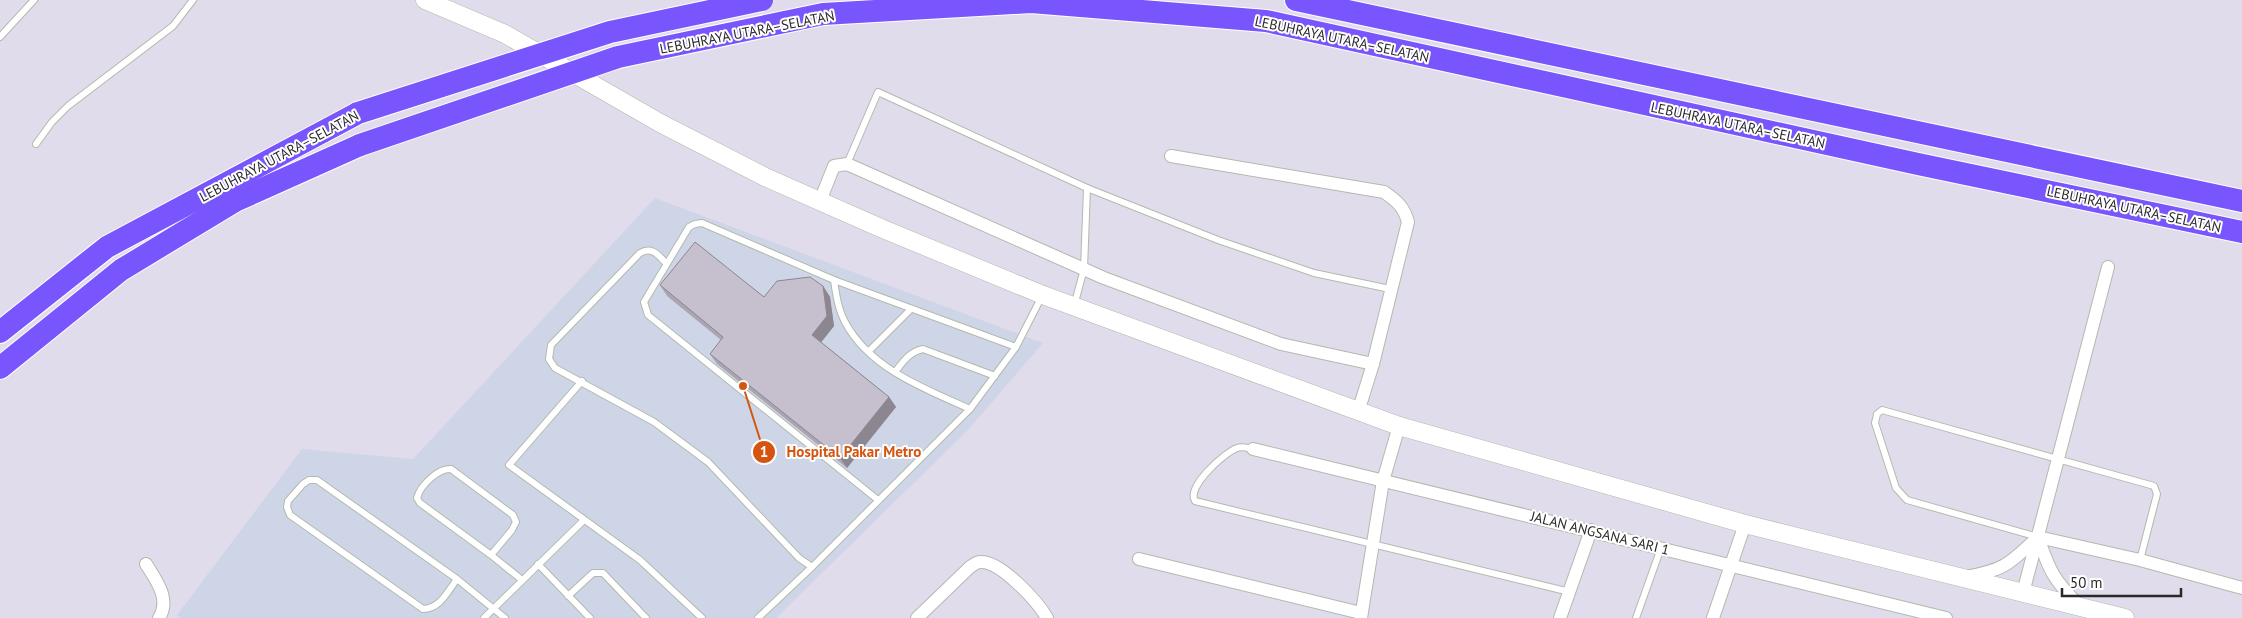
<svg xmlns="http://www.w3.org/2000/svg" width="2242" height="618" font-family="'PT Sans',sans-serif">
<rect width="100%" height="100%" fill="#e1dcec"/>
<polygon fill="#ced5e7" points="655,198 1043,343 968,430 776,618 181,618 177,615 302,449 413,459"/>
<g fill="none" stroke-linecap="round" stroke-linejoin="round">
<g stroke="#b2baac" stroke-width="8">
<g id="lane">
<polyline points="0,37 34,0"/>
<polyline points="36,144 52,122 68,106 173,26 193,0"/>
<polyline points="847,164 878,92 1087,188 1218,240 1314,273 1390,289"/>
<path d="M666 263C658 255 652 246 640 253L551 345 549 359 555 368 654 422 708 462 799 558 812 567 970 409 1016 347 1042 296"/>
<path d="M834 280C836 294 838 309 845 322 869 368 925 389 970 409"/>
<polyline points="1074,306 1084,269 1087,188"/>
<polyline points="869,351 911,309"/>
<path d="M895 372C903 362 909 352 923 349L995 376"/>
<polyline points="582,381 509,465 640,560 702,618"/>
<path d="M1253 449C1247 448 1243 446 1237 448 1224 453 1186 487 1195 501L1570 592"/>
<polyline points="878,500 648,315 644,302 689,227 695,224 702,223 834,280 1016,347"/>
<polyline points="2038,537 1907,500 1896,488 1875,423 1877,414 1882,410 2154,486 2157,494 2140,560"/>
<path d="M491 555 512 530 516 522 513 515 451 469C438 468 420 486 417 498L420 503 491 555 522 580"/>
<polyline points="538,564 590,618"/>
<path d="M457 579C448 591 440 609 423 609L290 515 287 507 288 501 303 484 309 480H317L457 579 505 618"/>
<polyline points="568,596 593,573 603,573 646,618"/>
<polyline points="484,618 584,520"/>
<polyline points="758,618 812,567"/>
<polyline points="1636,618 1661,548"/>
</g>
</g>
<g stroke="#b2baac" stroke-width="14">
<g id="street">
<path d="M1171 156 1384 192C1397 201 1404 207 1408 222L1373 364 1358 412"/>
<polyline points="820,201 834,166 847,164 1104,278 1281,344 1373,364"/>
<polyline points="1253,449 1946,618"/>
<polyline points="2038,537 2140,560 2242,588"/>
<path d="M2038 537C2049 570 2054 581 2080 606"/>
<polyline points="1139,559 1361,613"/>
<path d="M146 564C156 580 171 599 159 618"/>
<path d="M1965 577C2005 570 2009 564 2038 537"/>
<polyline points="2023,593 2108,267"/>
<path d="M917 618 970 567C973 565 977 562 980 562 1000 560 1038 602 1047 618"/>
<polyline points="1361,618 1383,481 1399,426"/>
<polyline points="1560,618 1591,530"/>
<polyline points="1713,618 1745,524"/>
</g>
</g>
<g stroke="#b2baac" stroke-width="19">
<polyline id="secondary" points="425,0 505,34 660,123 765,177 883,229 1043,295 1399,426 1745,524 2125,618"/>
</g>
<g stroke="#fff" stroke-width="24">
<g id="highway">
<polyline points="1296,0 2242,201"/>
<polyline points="823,14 1031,2 1266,21 1918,164 2242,232"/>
<polyline points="0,332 107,247 358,113"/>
<polyline points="0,368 121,270 235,201 360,145"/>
</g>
</g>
<use href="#lane" stroke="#fff" stroke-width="6"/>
<use href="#street" stroke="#fff" stroke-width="12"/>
<use href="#secondary" stroke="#fff" stroke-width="18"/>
<use href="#highway" stroke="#7955fd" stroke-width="22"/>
<g stroke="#fff" stroke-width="24" stroke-linecap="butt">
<g id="highway-bridge">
<polyline points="358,113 610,32 762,0"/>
<polyline points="360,145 618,57 823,14"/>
</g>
</g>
<use href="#highway-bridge" stroke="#7955fd" stroke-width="22"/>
</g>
<polygon fill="#aaa5b1" points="660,285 764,297 823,286 830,297 834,326 821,342 889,397 896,407 847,468 717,364 710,354 721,340 667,296"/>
<g fill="#8b8690">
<polygon points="823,286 830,297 834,326 819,345 812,335"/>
<polygon points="889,397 896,407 847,468 840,458"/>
</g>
<polygon fill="#c6c0ce" stroke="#8b8690" points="695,242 764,297 777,281 810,277 823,286 827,316 812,335 889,397 840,458 710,354 723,337 660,285"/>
<g text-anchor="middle" stroke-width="4" stroke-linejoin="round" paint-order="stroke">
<g font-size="14" fill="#2a2a2a" stroke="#fff">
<text transform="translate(747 32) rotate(-11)" y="5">LEBUHRAYA UTARA–SELATAN</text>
<text transform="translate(1342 39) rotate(12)" y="5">LEBUHRAYA UTARA–SELATAN</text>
<text transform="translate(1738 125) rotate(12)" y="5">LEBUHRAYA UTARA–SELATAN</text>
<text transform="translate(279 156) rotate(-28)" y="5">LEBUHRAYA UTARA–SELATAN</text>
<text transform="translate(2134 209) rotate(12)" y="5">LEBUHRAYA UTARA–SELATAN</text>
<text transform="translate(1600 533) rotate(14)" y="5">JALAN ANGSANA SARI 1</text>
</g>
</g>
<path fill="none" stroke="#d5540f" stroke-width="2" d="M743 386L764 452"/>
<g fill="#d5540f" stroke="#fff" stroke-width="2">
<circle cx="743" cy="386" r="5"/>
<circle cx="764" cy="452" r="12"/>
</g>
<g font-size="15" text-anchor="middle" font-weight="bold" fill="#fff">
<text x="764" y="457">1</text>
</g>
<g font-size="15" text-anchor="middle" font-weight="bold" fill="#d5540f" stroke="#fff" stroke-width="4" stroke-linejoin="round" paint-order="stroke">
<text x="854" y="457">Hospital Pakar Metro</text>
</g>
<path d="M2062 588v8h119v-8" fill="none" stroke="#2a2a2a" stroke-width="2.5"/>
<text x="2070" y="588" font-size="15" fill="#2a2a2a" stroke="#ffffff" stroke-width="4" paint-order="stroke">50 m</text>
</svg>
